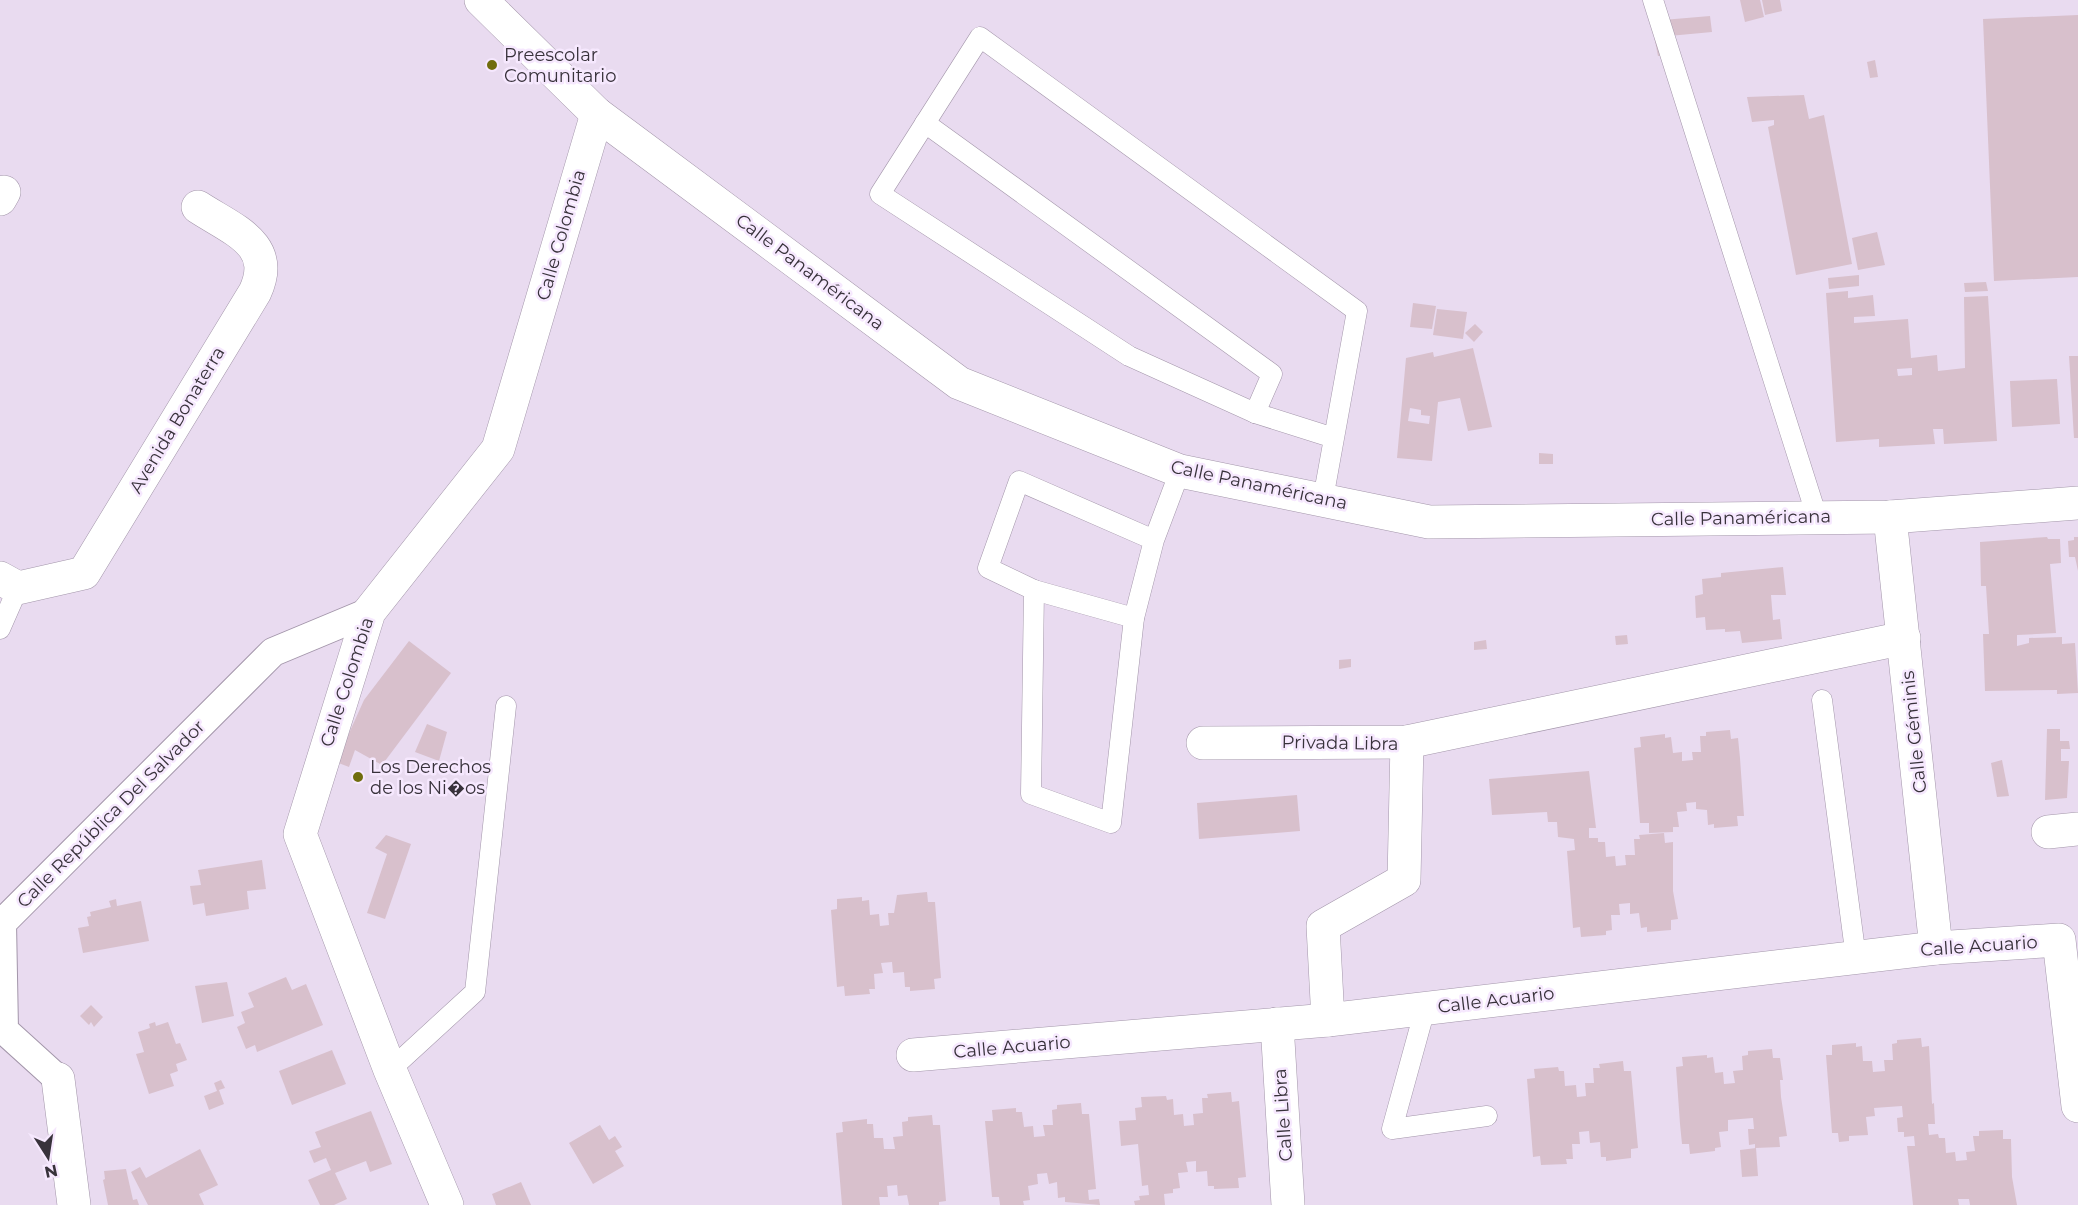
<svg xmlns="http://www.w3.org/2000/svg" width="2078" height="1205" font-family="Montserrat,sans-serif">
<rect width="100%" height="100%" fill="#e9dbf0"/>
<g fill="#d8c0cc" fill-rule="evenodd">
<polygon points="1740,0 1760,0 1764,17 1745,22"/>
<polygon points="1762,0 1780,0 1782,11 1765,15"/>
<polygon points="2078,15 2078,277 1994,281 1983,19"/>
<polygon points="1710,16 1712,32 1669,36 1671,54 1658,56 1651,21"/>
<polygon points="1875,60 1878,77 1870,78 1867,62"/>
<polygon points="1804,95 1809,119 1824,115 1852,264 1796,275 1768,127 1774,125 1774,120 1752,122 1747,97"/>
<polygon points="1877,232 1885,265 1858,270 1852,238"/>
<polygon points="1859,275 1859,286 1829,289 1828,278"/>
<polygon points="1986,282 1988,291 1965,292 1964,283"/>
<path d="M1848 291V298L1873 295 1875 316 1854 317V323L1908 319 1911 358 1937 355 1938 371 1965 368 1964 297 1988 296 1997 441 1944 444 1943 429H1933L1935 444 1879 447V439L1836 442 1826 293ZM1912 368V375L1898 376 1897 369Z"/>
<polygon points="1413,303 1436,306 1432,329 1410,327"/>
<polygon points="1437,309 1467,312 1463,339 1433,335"/>
<polygon points="1475,324 1483,332 1474,342 1465,333"/>
<path d="M1473 348 1492 427 1468 431 1460 398 1438 402 1432 461 1397 458 1406 358 1433 352 1434 357ZM1410 408 1421 410V415L1430 416 1429 424 1408 421Z"/>
<polygon points="2069,356 2078,356 2078,438 2074,438"/>
<polygon points="2057,379 2060,424 2012,427 2010,381"/>
<polygon points="1539,453 1553,454 1553,464 1539,464"/>
<polygon points="2047,537 2048,539 2060,539 2061,563 2050,564 2056,633 2017,635 2017,646 2029,643 2029,638 2062,637 2062,644 2075,643 2078,693 2057,694 2057,690 1985,691 1983,634 1989,634 1986,586 1981,586 1980,542"/>
<polygon points="2074,537 2078,537 2078,571 2075,557 2069,557 2068,541 2074,540"/>
<polygon points="1783,567 1786,595 1771,595 1773,620 1780,619 1782,639 1742,643 1740,631 1725,632 1725,629 1706,630 1705,617 1696,618 1695,596 1703,594 1702,579 1721,577 1721,573"/>
<polygon points="1627,635 1628,644 1616,645 1615,636"/>
<polygon points="1486,640 1487,649 1474,650 1474,642"/>
<polygon points="409,641 451,673 382,765 355,750 349,767 336,762 364,700"/>
<polygon points="1351,659 1351,667 1339,669 1339,660"/>
<polygon points="427,724 447,732 439,761 415,752"/>
<polygon points="2047,729 2060,729 2060,741 2069,741 2070,749 2061,749 2061,761 2069,761 2067,798 2045,800"/>
<polygon points="1730,730 1731,739 1738,738 1740,758 1744,816 1737,816 1738,826 1714,828 1714,824 1708,825 1707,810 1696,809 1696,802 1686,803 1687,811 1677,812 1679,827 1673,827 1673,832 1649,833 1649,823 1640,823 1634,748 1641,747 1640,737 1665,734 1665,738 1671,737 1673,753 1682,752 1682,761 1693,760 1692,752 1701,752 1700,736 1706,736 1706,732"/>
<polygon points="2002,760 2009,796 1997,797 1991,763"/>
<polygon points="1589,771 1596,828 1589,828 1589,838 1598,838 1598,842 1605,842 1606,857 1615,856 1616,866 1626,865 1625,855 1635,855 1634,839 1640,839 1639,835 1664,833 1665,843 1673,842 1673,891 1678,919 1671,920 1671,930 1647,932 1647,927 1641,928 1639,913 1630,914 1630,903 1619,904 1620,915 1611,915 1612,930 1606,931 1606,935 1581,937 1580,927 1573,928 1567,851 1575,850 1574,839 1558,837 1557,822 1548,822 1547,812 1492,815 1489,779"/>
<polygon points="1297,795 1300,831 1199,839 1197,803"/>
<polygon points="386,835 411,844 385,919 367,913 387,854 375,848"/>
<polygon points="262,860 266,889 247,891 249,909 206,916 204,903 193,905 190,886 201,885 198,870"/>
<polygon points="927,892 928,902 935,902 941,978 934,979 935,989 910,991 910,987 905,987 904,972 893,973 892,962 881,963 883,973 874,974 875,989 869,989 870,994 845,996 844,986 837,987 831,910 837,909 837,899 862,897 862,901 869,900 870,915 879,914 880,926 889,925 888,913 894,913 897,895"/>
<polygon points="116,899 117,906 141,901 149,941 83,953 78,928 89,926 87,917 91,916 90,912 111,907 109,901"/>
<polygon points="286,977 292,990 306,984 323,1025 257,1052 255,1045 246,1049 237,1027 245,1023 241,1012 254,1007 248,993"/>
<polygon points="227,982 234,1016 202,1023 195,986"/>
<polygon points="91,1005 103,1017 94,1027 91,1022 89,1025 80,1016"/>
<polygon points="155,1022 156,1026 168,1022 176,1044 180,1043 187,1060 176,1064 178,1071 170,1074 174,1086 149,1094 136,1054 144,1052 138,1032 150,1028 149,1024"/>
<polygon points="1921,1038 1922,1047 1929,1046 1932,1104 1934,1103 1935,1124 1928,1124 1929,1135 1938,1134 1939,1138 1945,1138 1946,1153 1955,1152 1956,1161 1967,1160 1966,1152 1975,1151 1973,1136 1979,1136 1979,1131 2003,1130 2003,1139 2011,1139 2012,1177 2017,1205 1970,1205 1969,1199 1958,1199 1959,1205 1913,1205 1907,1146 1915,1146 1914,1136 1904,1137 1904,1132 1898,1132 1897,1118 1903,1117 1902,1106 1874,1108 1875,1116 1866,1117 1868,1135 1849,1136 1849,1141 1839,1142 1838,1133 1832,1133 1826,1055 1832,1055 1832,1045 1856,1043 1856,1047 1862,1046 1863,1061 1872,1061 1873,1072 1885,1071 1884,1060 1893,1060 1892,1044 1897,1043 1897,1040"/>
<polygon points="1772,1049 1773,1058 1780,1058 1783,1080 1780,1080 1781,1097 1787,1136 1779,1137 1780,1147 1755,1148 1755,1144 1749,1145 1748,1129 1754,1129 1753,1118 1728,1120 1728,1131 1719,1132 1721,1147 1715,1148 1715,1151 1690,1154 1689,1144 1682,1144 1680,1124 1676,1067 1683,1066 1682,1057 1707,1055 1707,1058 1713,1057 1715,1073 1723,1072 1724,1084 1735,1083 1733,1071 1743,1070 1742,1056 1748,1055 1748,1051"/>
<polygon points="332,1050 346,1084 292,1105 279,1071"/>
<polygon points="1623,1061 1624,1071 1631,1071 1638,1148 1631,1149 1631,1158 1606,1161 1606,1157 1601,1157 1600,1142 1590,1143 1589,1131 1579,1132 1580,1144 1572,1144 1573,1159 1566,1159 1567,1164 1541,1165 1540,1156 1533,1157 1527,1079 1535,1078 1534,1069 1558,1067 1559,1071 1564,1071 1565,1086 1576,1085 1577,1097 1586,1096 1585,1083 1594,1083 1593,1068 1600,1068 1599,1064"/>
<polygon points="221,1080 225,1088 219,1090 224,1104 209,1110 204,1096 217,1091 214,1083"/>
<polygon points="1231,1092 1232,1102 1239,1101 1246,1177 1238,1178 1239,1188 1214,1189 1214,1186 1208,1186 1207,1171 1196,1172 1196,1161 1186,1162 1188,1172 1178,1173 1180,1188 1173,1189 1173,1193 1164,1194 1165,1205 1135,1205 1134,1201 1140,1200 1139,1196 1149,1195 1148,1185 1142,1186 1138,1144 1121,1146 1119,1121 1136,1120 1135,1108 1142,1107 1141,1097 1166,1096 1167,1100 1173,1099 1174,1115 1183,1114 1184,1126 1194,1125 1193,1114 1203,1113 1202,1098 1208,1098 1207,1094"/>
<polygon points="1081,1103 1082,1114 1089,1114 1096,1189 1088,1190 1089,1200 1099,1199 1100,1205 1065,1202 1065,1197 1058,1198 1057,1182 1049,1184 1047,1173 1037,1174 1038,1184 1028,1186 1030,1200 1023,1201 1024,1205 1000,1205 999,1197 992,1197 985,1121 993,1121 992,1110 1016,1108 1016,1112 1022,1112 1024,1127 1033,1126 1034,1137 1045,1136 1043,1125 1053,1125 1052,1110 1057,1109 1057,1105"/>
<polygon points="371,1111 392,1164 370,1172 366,1161 335,1173 347,1199 334,1205 320,1205 308,1180 331,1170 326,1158 314,1163 309,1151 321,1147 315,1132"/>
<polygon points="932,1115 933,1125 940,1125 946,1201 939,1202 939,1205 909,1205 907,1195 898,1196 897,1185 887,1186 888,1197 879,1197 880,1205 842,1205 836,1133 843,1132 842,1122 867,1119 867,1124 873,1124 874,1138 883,1138 884,1149 895,1149 893,1137 903,1136 902,1122 908,1121 908,1117"/>
<polygon points="600,1125 609,1140 615,1136 622,1147 615,1151 624,1166 593,1184 569,1143"/>
<polygon points="1756,1148 1758,1176 1742,1177 1740,1150"/>
<polygon points="200,1149 218,1185 199,1194 204,1205 148,1205 131,1172 140,1167 146,1178"/>
<polygon points="126,1169 133,1200 137,1199 139,1205 108,1205 103,1180 105,1179 104,1171"/>
<polygon points="521,1182 531,1205 496,1205 492,1194"/>
</g>
<g fill="none" stroke-linecap="round" stroke-linejoin="round">
<g stroke="#a396aa" stroke-width="21">
<g id="service">
<polyline points="1653,0 1817,517"/>
<polyline points="925,123 1272,374 1255,413"/>
<polyline points="1323,499 1357,311 980,37 880,194 1129,356 1255,413 1334,438"/>
<polyline points="1154,540 1019,481 988,568 1034,590 1031,794 1111,823 1134,618 1154,540 1180,471"/>
<polyline points="1034,590 1134,618"/>
<polyline points="0,629 18,588"/>
<polyline points="1822,700 1856,958"/>
<polyline points="1425,1009 1392,1129 1487,1116"/>
<polyline points="390,1070 475,992 506,706"/>
</g>
</g>
<g stroke="#a396aa" stroke-width="30">
<polyline id="pedestrian" points="58,1079 4,1030 2,923 273,652 369,612"/>
</g>
<g stroke="#a396aa" stroke-width="34">
<g id="minor">
<polyline points="0,199 4,192"/>
<path d="M0 578 18 588 84 573 255 292C277 244 233 230 198 207"/>
<polyline points="1203,743 1407,742 1904,638"/>
<polyline points="2048,832 2078,829"/>
<polyline points="1328,1020 1323,926 1404,880 1407,742"/>
<polyline points="1277,1024 1288,1205"/>
<polyline points="913,1055 1328,1020 1936,948"/>
<polyline points="58,1079 74,1205"/>
<polyline points="447,1205 390,1070 300,834 369,612 498,449 597,114"/>
</g>
</g>
<g stroke="#a396aa" stroke-width="34">
<polyline id="tertiary" points="1890,517 1936,948 2059,940 2078,1106"/>
</g>
<g stroke="#a396aa" stroke-width="34">
<polyline id="secondary" points="481,0 597,114 959,383 1180,471 1429,522 1890,517 2078,503"/>
</g>
<use href="#service" stroke="#fff" stroke-width="20"/>
<use href="#pedestrian" stroke="#fff" stroke-width="28"/>
<use href="#minor" stroke="#fff" stroke-width="33"/>
<use href="#tertiary" stroke="#fff" stroke-width="33"/>
<use href="#secondary" stroke="#fff" stroke-width="33"/>
</g>
<g fill="#706d0d" stroke="#f6e8fe" stroke-width="2">
<circle cx="492" cy="65" r="6"/>
<circle cx="358" cy="777" r="6"/>
</g>
<g text-anchor="middle" stroke-width="5" stroke-linejoin="round" paint-order="stroke">
<g font-size="18" fill="#38323b" stroke="#f6e8fe" text-anchor="start">
<text x="504" y="61">Preescolar<tspan x="504" dy="21">Comunitario</tspan></text>
<text x="370" y="773">Los Derechos<tspan x="370" dy="21">de los Ni�os</tspan></text>
</g>
<g font-size="18" fill="#38323b" stroke="#f6e8fe">
<text transform="translate(561 235) rotate(-74)" y="6">Calle Colombia</text>
<text transform="translate(810 272) rotate(37)" y="6">Calle Panaméricana</text>
<text transform="translate(177 420) rotate(-59)" y="6">Avenida Bonaterra</text>
<text transform="translate(1259 485) rotate(12)" y="6">Calle Panaméricana</text>
<text transform="translate(1741 518) rotate(-1)" y="6">Calle Panaméricana</text>
<text transform="translate(347 682) rotate(-72)" y="6">Calle Colombia</text>
<text transform="translate(1914 732) rotate(-96)" y="6">Calle Géminis</text>
<text transform="translate(1340 743) rotate(1)" y="6">Privada Libra</text>
<text transform="translate(111 814) rotate(-45)" y="6">Calle República Del Salvador</text>
<text transform="translate(1979 946) rotate(-4)" y="6">Calle Acuario</text>
<text transform="translate(1496 1000) rotate(-7)" y="6">Calle Acuario</text>
<text transform="translate(1012 1047) rotate(-5)" y="6">Calle Acuario</text>
<text transform="translate(1283 1115) rotate(-94)" y="6">Calle Libra</text>
</g>
</g>
<g transform="translate(48 1157) rotate(168)" stroke="#f6e8fe" stroke-width="4.5" paint-order="stroke">
<path d="M0-4.5L10 22L0 15L-10 22Z" fill="#38323b"/>
<text y="-9" font-size="16" font-weight="bold" text-anchor="middle" fill="#38323b">N</text>
</g>
</svg>
